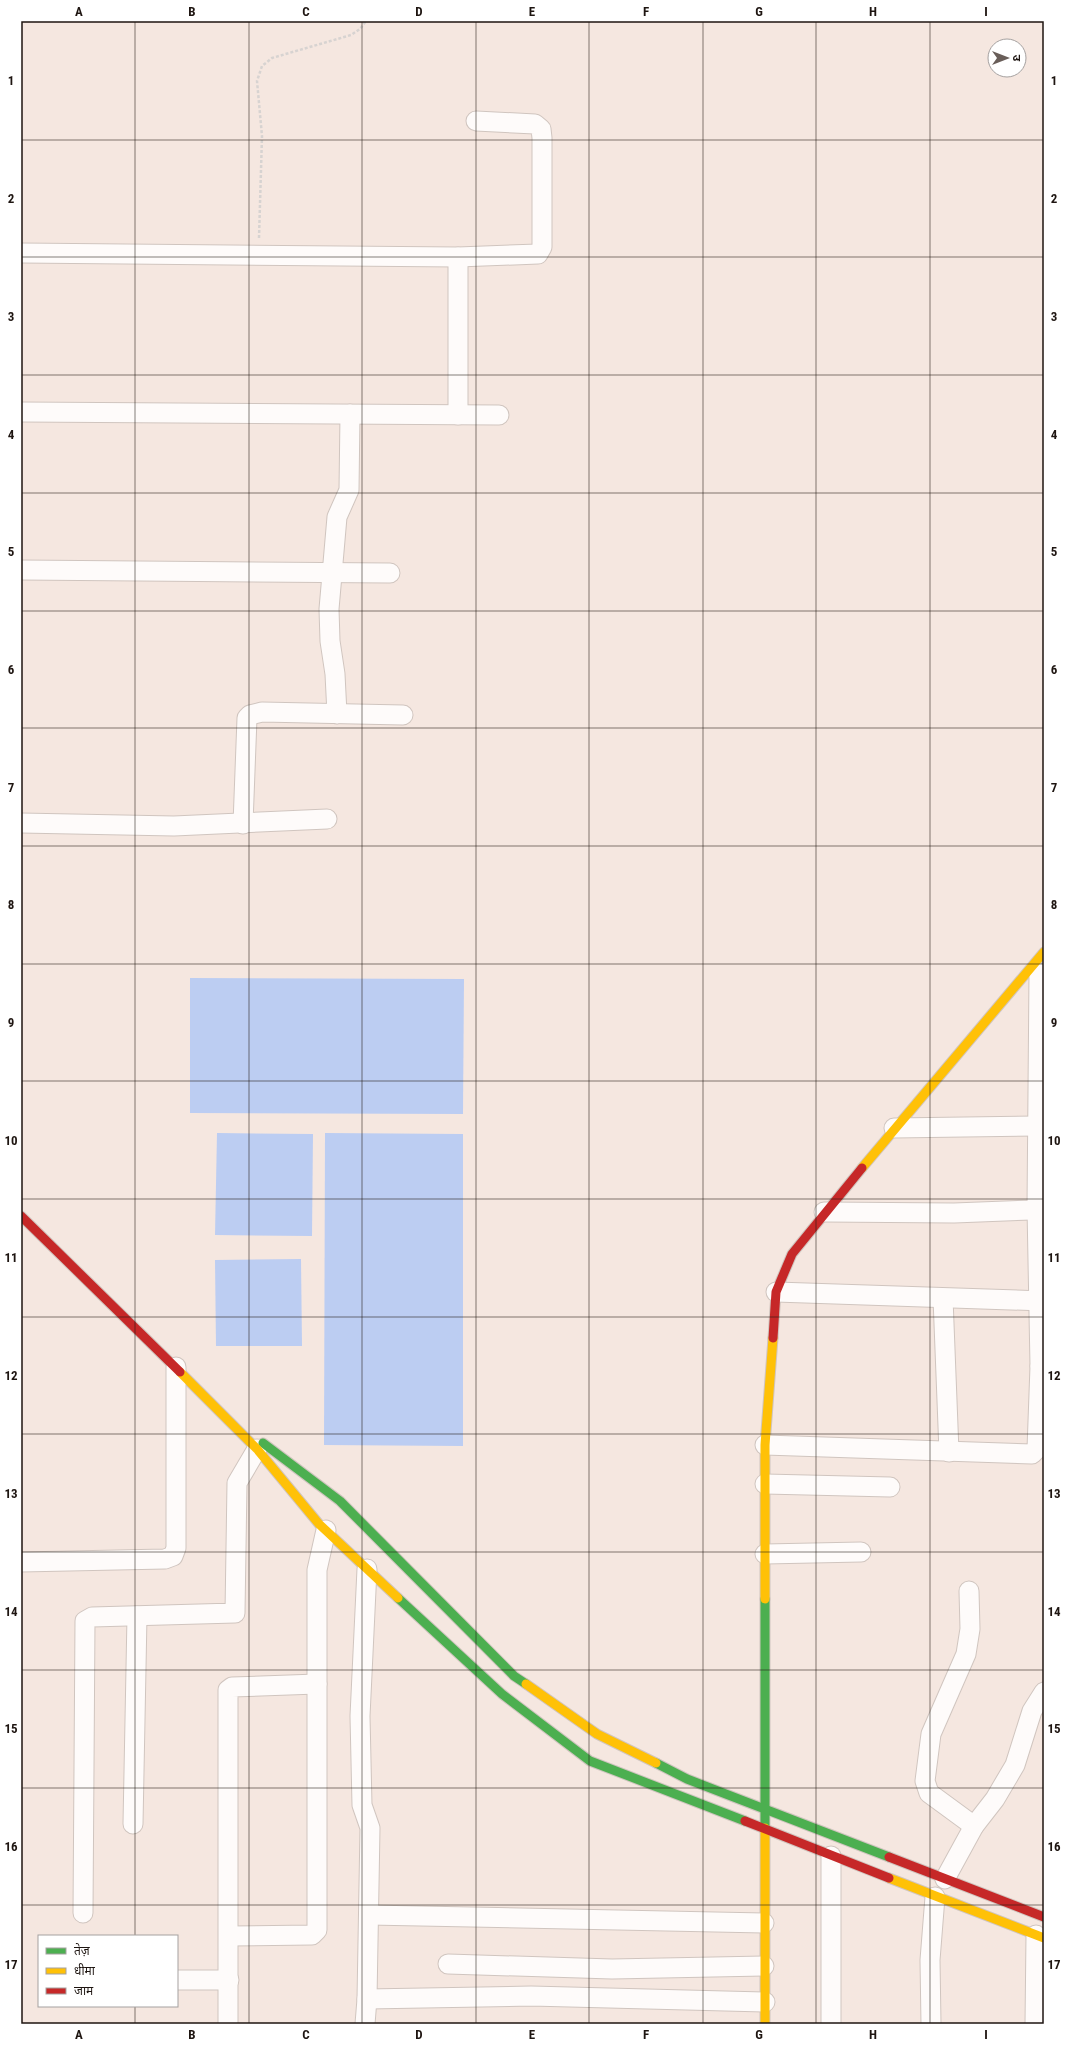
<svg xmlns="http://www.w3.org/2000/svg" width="1065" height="2045" font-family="'Roboto Condensed','Noto Sans Devanagari',sans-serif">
<rect width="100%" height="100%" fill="#f5e7e0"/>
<g fill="#bccdf2">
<polygon points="190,978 464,979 463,1114 190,1113"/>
<polygon points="217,1133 313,1134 312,1236 215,1235"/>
<polygon points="325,1133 463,1134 463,1446 324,1445"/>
<polygon points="301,1259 302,1346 216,1346 215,1260"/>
</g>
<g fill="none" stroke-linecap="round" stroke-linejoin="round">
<g stroke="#d0c5bf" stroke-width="21">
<g id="street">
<polyline points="21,253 458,257 538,254 542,247 542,138 541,129 535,124 476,121"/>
<polyline points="21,412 499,415"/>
<polyline points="458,415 458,257"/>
<polyline points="21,570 390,573"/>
<polyline points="337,714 335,674 330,641 329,609 337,517 349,490 350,414"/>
<polyline points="21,823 174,826 327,819"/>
<polyline points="243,824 247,718 250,715 262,712 403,715"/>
<polyline points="1039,973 1037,1208 1040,1366"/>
<polyline points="894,1128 1038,1126"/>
<polyline points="824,1212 954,1213 1032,1210 1044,1205"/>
<polyline points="776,1292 1044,1301"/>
<polyline points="943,1298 949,1452"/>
<polyline points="765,1445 1032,1454 1037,1449 1040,1366 1044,1366"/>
<polyline points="765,1484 890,1487"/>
<polyline points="765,1554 861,1552"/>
<polyline points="21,1562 165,1559 173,1556 176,1548 176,1367"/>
<polyline points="969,1591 970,1629 966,1654 931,1734 925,1781 929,1793 974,1826"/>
<polyline points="133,1824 137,1616"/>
<polyline points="831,1856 831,2024"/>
<polyline points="945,1879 974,1826 995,1799 1015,1765 1032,1711 1044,1692"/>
<polyline points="83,1913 85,1621 92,1617 235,1613 237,1483 257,1449"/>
<polyline points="369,1915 764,1923"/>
<polyline points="229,1936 312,1935 317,1930 317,1570 326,1530"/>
<polyline points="448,1964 612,1969 764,1966"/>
<polyline points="177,1980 229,1980"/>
<polyline points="367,1999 531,1996 765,2002"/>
<polyline points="228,2024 228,1690 232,1687 317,1684"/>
<polyline points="365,2024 367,1999 370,1828 362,1805 360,1716 367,1569"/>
<polyline points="931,2024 930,1960 935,1897"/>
<polyline points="1035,2024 1036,1935"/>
</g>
</g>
<g stroke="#d0c5bf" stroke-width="11">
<g id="fast">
<polyline points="263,1443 340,1501 514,1676 526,1684"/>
<polyline points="398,1598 502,1694 590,1761 745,1821"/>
<polyline points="765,1599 765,1828"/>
<polyline points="656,1763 687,1779 889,1857"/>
</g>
</g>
<g stroke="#d0c5bf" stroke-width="11">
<g id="slow">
<polyline points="862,1168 1044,952"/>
<polyline points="180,1372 257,1449 319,1524 398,1598"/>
<polyline points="765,1599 765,1445 773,1338"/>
<polyline points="526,1684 597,1734 656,1763"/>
<polyline points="765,1828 765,2024"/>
<polyline points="889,1878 1044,1938"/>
</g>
</g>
<g stroke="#d0c5bf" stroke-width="11">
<g id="jam">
<polyline points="21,1216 180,1372"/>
<polyline points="773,1338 776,1292 792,1254 862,1168"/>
<polyline points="745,1821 889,1878"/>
<polyline points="889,1857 1044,1917"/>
</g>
</g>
<polyline stroke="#d7d3d1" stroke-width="2.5" stroke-dasharray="3 2" stroke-linecap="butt" points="259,238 262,136 257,81 262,66 272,58 351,35 360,29 366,21"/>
<use href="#street" stroke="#fefbfa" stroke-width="19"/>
<use href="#fast" stroke="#4caf50" stroke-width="9"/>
<use href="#slow" stroke="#ffc107" stroke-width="9"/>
<use href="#jam" stroke="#c62828" stroke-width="9"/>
</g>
<path fill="none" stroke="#1e1511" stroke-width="1" stroke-opacity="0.55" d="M135 21V1936M249 21V2024M362 21V2024M476 21V2024M589 21V2024M703 21V2024M816 21V2024M930 21V2024M21 140H1044M21 257H1044M21 375H1044M21 493H1044M21 611H1044M21 728H1044M21 846H1044M21 964H1044M21 1081H1044M21 1199H1044M21 1317H1044M21 1434H1044M21 1552H1044M21 1670H1044M21 1788H1044M21 1905H1044M135 2006V2024"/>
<rect width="1065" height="2045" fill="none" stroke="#ffffff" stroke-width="44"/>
<rect x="38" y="1935" width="140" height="72" fill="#ffffff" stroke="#a5a1a0"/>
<rect x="46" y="1948" width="20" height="6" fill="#4caf50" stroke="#a5a1a0"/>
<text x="74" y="1955" font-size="12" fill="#1e1511">तेज़</text>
<rect x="46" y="1968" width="20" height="6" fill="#ffc107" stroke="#a5a1a0"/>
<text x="74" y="1975" font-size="12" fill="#1e1511">धीमा</text>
<rect x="46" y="1988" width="20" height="6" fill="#c62828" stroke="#a5a1a0"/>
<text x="74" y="1995" font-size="12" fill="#1e1511">जाम</text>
<g transform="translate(1007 58) rotate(90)"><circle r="19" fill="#ffffff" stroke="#a5a1a0"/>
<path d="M0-3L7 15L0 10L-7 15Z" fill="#695e59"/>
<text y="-6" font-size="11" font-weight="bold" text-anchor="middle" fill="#1e1511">उ</text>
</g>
<rect x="22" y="22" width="1021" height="2001" fill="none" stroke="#1e1511" stroke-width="1.5"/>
<g font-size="13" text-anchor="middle" font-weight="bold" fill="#1e1511">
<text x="79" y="16">A</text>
<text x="192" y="16">B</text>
<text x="306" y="16">C</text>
<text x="419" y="16">D</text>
<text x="532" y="16">E</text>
<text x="646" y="16">F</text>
<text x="759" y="16">G</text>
<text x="873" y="16">H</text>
<text x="986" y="16">I</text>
<text x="11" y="85">1</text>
<text x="1054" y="85">1</text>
<text x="11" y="203">2</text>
<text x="1054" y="203">2</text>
<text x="11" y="321">3</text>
<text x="1054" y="321">3</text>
<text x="11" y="439">4</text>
<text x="1054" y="439">4</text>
<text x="11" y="556">5</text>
<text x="1054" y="556">5</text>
<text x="11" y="674">6</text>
<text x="1054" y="674">6</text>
<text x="11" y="792">7</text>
<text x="1054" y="792">7</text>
<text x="11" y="909">8</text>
<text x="1054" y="909">8</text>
<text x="11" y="1027">9</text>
<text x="1054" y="1027">9</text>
<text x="11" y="1145">10</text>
<text x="1054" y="1145">10</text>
<text x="11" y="1262">11</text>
<text x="1054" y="1262">11</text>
<text x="11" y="1380">12</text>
<text x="1054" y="1380">12</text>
<text x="11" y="1498">13</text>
<text x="1054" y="1498">13</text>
<text x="11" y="1616">14</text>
<text x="1054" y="1616">14</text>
<text x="11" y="1733">15</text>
<text x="1054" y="1733">15</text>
<text x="11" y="1851">16</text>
<text x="1054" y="1851">16</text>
<text x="11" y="1969">17</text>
<text x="1054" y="1969">17</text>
<text x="79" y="2039">A</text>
<text x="192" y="2039">B</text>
<text x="306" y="2039">C</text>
<text x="419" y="2039">D</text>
<text x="532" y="2039">E</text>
<text x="646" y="2039">F</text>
<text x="759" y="2039">G</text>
<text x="873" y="2039">H</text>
<text x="986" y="2039">I</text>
</g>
</svg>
